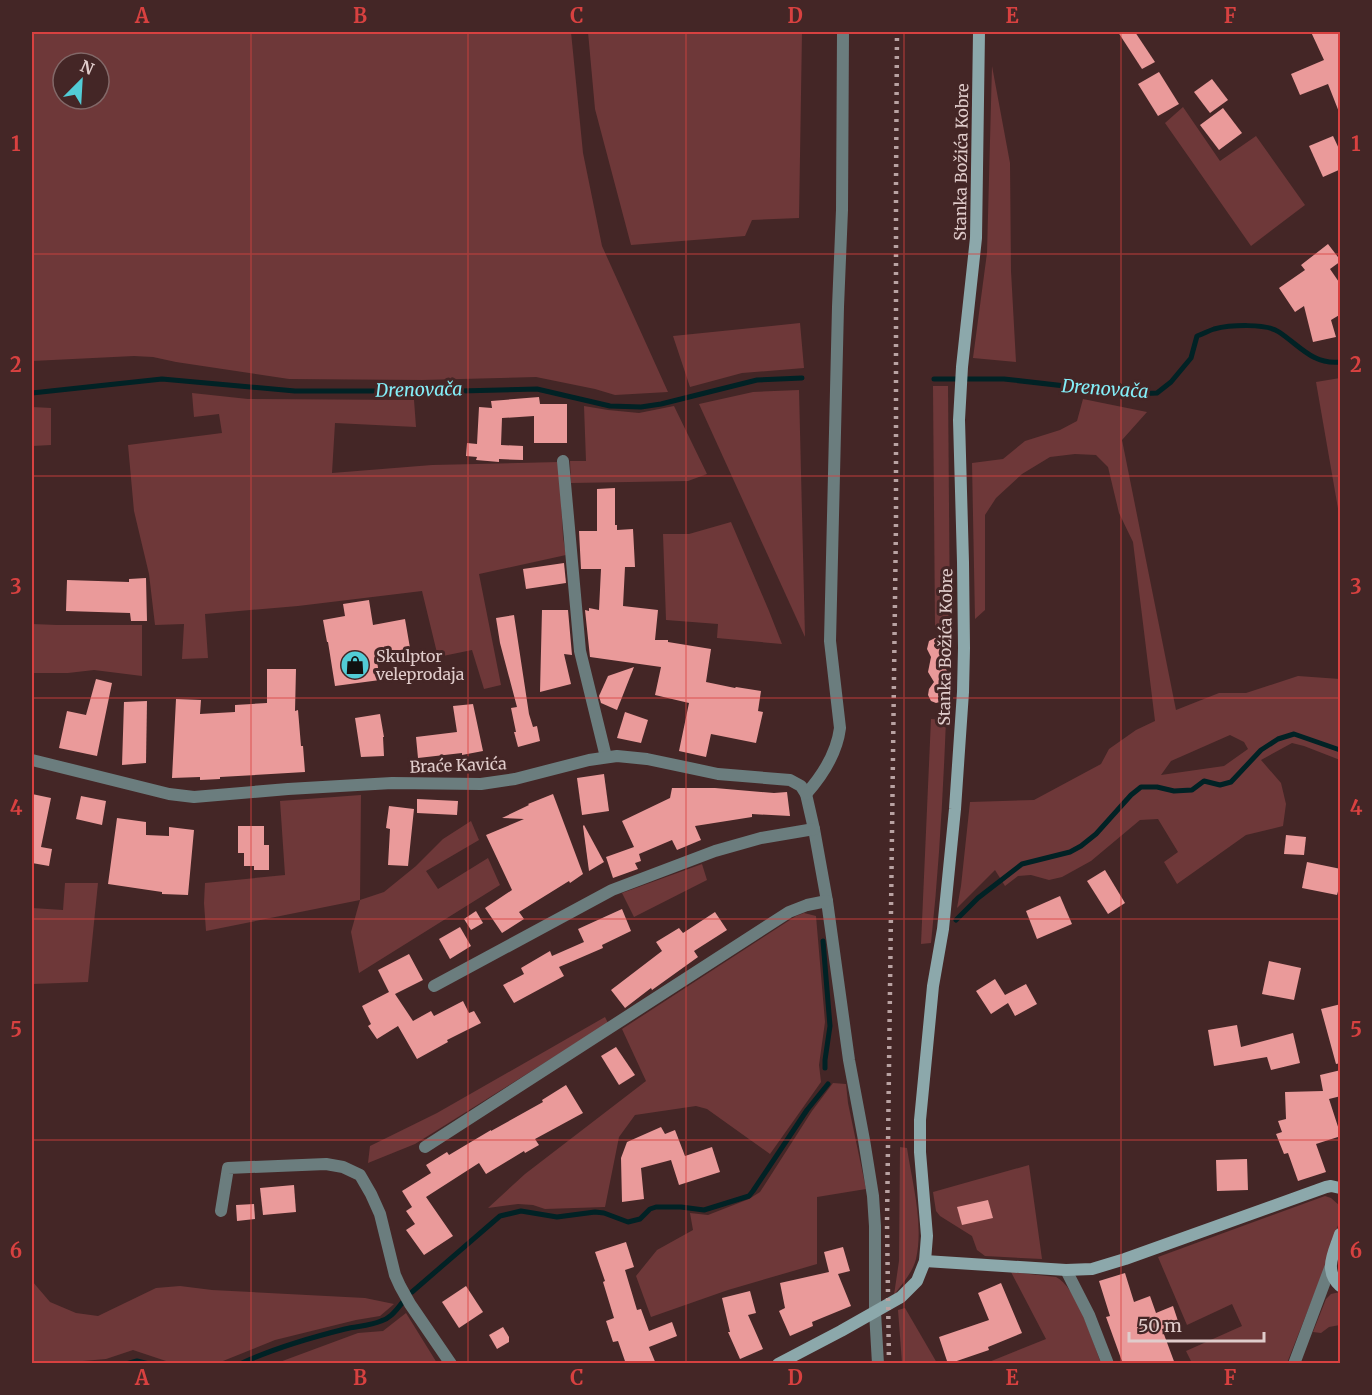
<svg xmlns="http://www.w3.org/2000/svg" width="1372" height="1395" font-family="Merriweather,serif">
<rect width="100%" height="100%" fill="#442626"/>
<g fill="#6e3839" fill-rule="evenodd">
<path d="M32 32H571L583 153 602 246 668 392 615 395 595 389 536 377 422 380 289 379 176 362 153 357 134 356 32 361ZM63 63H99V99H63Z"/>
<polygon points="588,32 802,32 799,218 752,220 745,236 631,245 595,109"/>
<polygon points="992,66 1010,163 1011,271 1016,362 973,358 987,253"/>
<polygon points="1183,107 1220,161 1256,136 1305,205 1251,246 1165,123"/>
<polygon points="800,323 804,368 742,373 690,387 673,336"/>
<polygon points="1340,378 1340,520 1316,382"/>
<polygon points="933,386 948,386 950,626 935,627"/>
<polygon points="799,390 805,637 699,404 753,392"/>
<polygon points="192,393 248,399 414,400 416,427 335,423 332,473 432,465 559,462 563,537 566,555 479,574 501,685 484,689 472,650 438,657 422,591 298,606 205,614 208,658 182,659 184,624 155,625 149,574 134,511 128,445 222,433 219,414 194,417"/>
<path d="M1083 399 1147 412 1122 440 1176 710 1219 693H1246L1298 676 1340 679V760L1304 746 1292 743 1261 760 1281 783 1286 804 1283 826 1246 835 1177 884 1164 862 1178 852 1158 819 1140 820 1091 861 1062 877 1049 880 1031 875 1018 876 1005 886 995 870 957 908 961 886 970 802 1034 800 1101 764 1109 749 1136 730 1155 721 1133 542 1119 513 1108 467 1096 455 1075 454 1050 457 1022 474 996 498 985 515V610L975 619 972 463 1003 459 1025 441 1060 430 1077 421ZM1230 735 1244 742 1248 749 1224 766 1161 775 1171 761Z"/>
<polygon points="584,406 608,410 639,413 674,406 707,474 688,481 571,483 570,461 586,461"/>
<polygon points="32,407 51,408 51,445 32,446"/>
<polygon points="731,522 769,611 782,644 717,638 718,624 666,620 663,534 689,534"/>
<polygon points="32,624 57,625 142,625 142,676 94,670 68,673 32,673"/>
<path d="M931 719 946 720C943 794 939 869 931 943L921 944Z"/>
<polygon points="361,795 360,900 384,892 416,866 443,839 471,821 479,840 426,871 438,889 488,858 500,885 359,973 351,932 360,900 206,931 204,903 205,883 285,875 280,801"/>
<polygon points="702,864 707,880 634,917 622,893"/>
<polygon points="65,883 98,883 88,982 32,984 32,908 63,910"/>
<polygon points="804,913 816,916 825,1022 819,1065 821,1082 770,1154 707,1109 696,1106 635,1115 619,1137 605,1207 545,1209 533,1205 518,1204 488,1208 525,1174 646,1081 622,1029 796,916"/>
<polygon points="605,1017 608,1023 415,1144 368,1163 370,1146 437,1113"/>
<polygon points="833,1083 846,1084 848,1103 866,1189 817,1197 817,1264 728,1290 651,1317 636,1276 657,1250 693,1230 690,1213 708,1215 749,1199 760,1192 812,1111"/>
<path d="M900 1147 907 1148C912 1182 924 1224 916 1259 913 1272 902 1284 894 1295L899 1261Z"/>
<polygon points="1029,1165 1042,1259 985,1256 977,1250 972,1236 940,1216 936,1211 933,1192"/>
<polygon points="1325,1196 1331,1198 1340,1206 1340,1219 1323,1272 1287,1363 1192,1363 1186,1351 1242,1326 1232,1304 1187,1325 1158,1257"/>
<path d="M1011 1272 1056 1277C1076 1286 1093 1342 1101 1363L984 1364 1046 1339Z"/>
<polygon points="32,1281 50,1302 76,1313 98,1316 156,1288 180,1286 212,1290 365,1298 394,1304 380,1316 356,1320 275,1340 218,1363 172,1363 133,1350 106,1359 60,1363 32,1363"/>
<polygon points="1340,1292 1340,1325 1329,1327 1321,1333 1313,1332 1326,1299 1331,1294"/>
<polygon points="905,1308 937,1363 902,1363 898,1310"/>
<polygon points="406,1313 437,1363 277,1363 358,1333 383,1331"/>
</g>
<g fill="none" stroke-linecap="round" stroke-linejoin="round">
<g stroke="#012225" stroke-width="5">
<path d="M934 379H1004L1135 394 1157 393 1171 382 1191 358 1197 336C1203 334 1208 331 1214 329 1230 325 1266 323 1279 332 1300 346 1313 365 1340 362"/>
<polyline points="32,393 162,379 295,391 460,391 537,389 610,406 641,407 661,404 757,380 802,378"/>
<polyline points="956,920 978,898 1022,864 1070,852 1081,846 1096,834 1131,795 1141,787 1157,787 1174,791 1192,790 1204,781 1220,785 1231,782 1261,750 1278,739 1294,734 1340,750"/>
<polyline points="823,941 830,1026 825,1060 825,1068"/>
<polyline points="412,1292 500,1216 521,1211 557,1217 595,1212 604,1213 628,1222 640,1219 650,1209 656,1207 681,1207 704,1210 749,1196 753,1191 807,1110 828,1084"/>
<polyline points="126,1364 137,1361 149,1364"/>
<path d="M240 1364C274 1348 309 1338 345 1329 357 1326 370 1326 381 1321 391 1318 396 1310 402 1303"/>
</g>
</g>
<g fill="#ea9a9a">
<polygon points="1118,32 1135,32 1155,62 1142,69"/>
<polygon points="1311,32 1341,32 1341,112 1339,112 1328,84 1300,95 1291,74 1324,60"/>
<polygon points="1159,72 1179,104 1158,116 1138,84"/>
<polygon points="1212,79 1228,100 1210,113 1194,92"/>
<polygon points="1223,108 1242,133 1219,150 1200,125"/>
<polygon points="1333,136 1341,153 1341,169 1323,177 1309,146"/>
<polygon points="1328,244 1341,261 1330,269 1341,285 1341,314 1331,320 1336,337 1313,342 1304,306 1295,312 1279,288 1305,270 1301,265"/>
<polygon points="539,397 540,404 567,404 567,443 534,443 534,416 502,418 501,445 523,446 523,460 499,459 499,462 476,460 477,457 466,456 467,443 477,444 479,407 492,408 491,401"/>
<polygon points="615,488 615,525 617,525 617,530 633,529 635,567 625,567 623,606 658,610 655,640 668,640 668,642 711,649 706,682 735,688 736,687 761,691 758,711 763,712 756,743 711,734 706,757 679,751 689,703 655,695 661,667 590,657 585,610 589,611 589,608 599,610 601,569 581,569 579,531 597,531 597,489"/>
<polygon points="564,563 566,583 526,589 523,569"/>
<polygon points="146,578 147,621 131,621 130,613 66,611 67,580 129,582 129,579"/>
<polygon points="369,600 373,625 405,619 410,648 376,655 380,680 335,686 328,642 327,642 323,620 345,616 343,604"/>
<polygon points="542,610 568,610 572,655 564,654 571,684 540,692"/>
<polygon points="514,615 529,714 533,727 537,726 540,741 518,747 514,732 516,732 511,708 517,707 500,643 496,618"/>
<polygon points="935,638 941,639 945,644 945,650 941,659 947,671 941,683 946,690 946,696 943,701 936,703 931,701 928,695 929,689 934,682 928,672 931,657 927,649 929,641"/>
<polygon points="634,667 617,710 601,703 599,696 608,676"/>
<polygon points="267,669 296,669 295,711 298,710 301,746 303,746 305,772 220,777 220,779 200,780 200,777 172,778 176,699 201,700 200,714 235,712 235,705 267,703"/>
<polygon points="96,679 112,683 97,756 59,748 67,711 86,715"/>
<polygon points="147,701 146,763 122,765 124,702"/>
<polygon points="473,704 483,751 462,755 462,753 418,758 416,737 457,732 453,706"/>
<polygon points="625,712 648,720 641,743 617,738"/>
<polygon points="380,714 384,737 383,737 384,756 361,757 355,718"/>
<polygon points="604,774 609,811 582,815 577,778"/>
<polygon points="672,788 715,788 774,793 787,792 790,816 752,814 752,817 695,826 701,840 677,850 672,840 639,854 641,861 635,863 638,869 613,878 606,857 634,847 622,821 670,798"/>
<polygon points="32,794 51,798 41,847 52,849 49,866 32,863"/>
<polygon points="553,794 583,874 570,883 569,881 519,912 524,919 502,933 485,908 512,890 486,835 524,819 502,818 529,805 528,804"/>
<polygon points="81,796 106,801 102,825 76,819"/>
<polygon points="417,799 458,801 457,815 417,813"/>
<polygon points="389,806 414,809 408,866 388,865 390,829 386,828"/>
<polygon points="117,818 146,822 146,835 169,836 169,827 194,830 188,895 162,894 162,892 108,884"/>
<polygon points="584,825 604,862 589,871 583,826"/>
<polygon points="238,826 264,826 264,845 269,845 269,870 254,870 254,866 244,866 244,853 238,853"/>
<polygon points="1286,835 1306,837 1304,855 1284,854"/>
<polygon points="1307,862 1341,869 1341,880 1337,895 1302,888"/>
<polygon points="1105,870 1125,903 1108,914 1087,881"/>
<polygon points="1060,896 1072,924 1037,939 1026,911"/>
<polygon points="622,909 631,931 602,945 603,948 559,967 564,976 514,1003 503,985 524,974 521,968 550,951 552,956 584,942 578,929"/>
<polygon points="476,911 483,923 471,930 464,919"/>
<polygon points="715,912 727,930 694,951 698,957 652,990 651,988 625,1008 611,990 662,951 656,942 679,928 683,933"/>
<polygon points="460,927 471,946 450,959 439,939"/>
<polygon points="409,954 423,980 395,994 413,1021 431,1011 434,1016 463,1001 469,1013 474,1011 481,1023 447,1040 448,1042 417,1059 398,1026 377,1039 368,1026 371,1024 362,1006 389,992 378,970"/>
<polygon points="1269,961 1301,968 1294,1000 1262,994"/>
<polygon points="995,979 1005,995 1026,984 1037,1004 1015,1016 1008,1003 991,1014 976,991"/>
<polygon points="1341,1004 1341,1063 1336,1064 1321,1009"/>
<polygon points="1237,1025 1241,1047 1293,1033 1300,1063 1271,1070 1267,1057 1214,1066 1208,1030"/>
<polygon points="616,1047 635,1075 619,1085 601,1056"/>
<polygon points="1341,1070 1341,1096 1329,1099 1341,1136 1316,1144 1326,1172 1298,1181 1288,1153 1284,1154 1276,1134 1282,1132 1278,1121 1286,1119 1285,1092 1323,1091 1320,1075"/>
<polygon points="566,1085 583,1113 535,1139 539,1145 525,1153 524,1151 486,1174 479,1163 426,1197 453,1236 424,1255 406,1230 415,1224 406,1211 412,1207 402,1191 431,1173 426,1165 447,1152 449,1155 491,1130 491,1131 543,1102 542,1100"/>
<polygon points="661,1127 665,1134 675,1130 685,1156 712,1147 720,1172 679,1185 671,1160 641,1168 644,1199 622,1202 621,1158 627,1142"/>
<polygon points="1247,1159 1248,1190 1217,1191 1216,1160"/>
<polygon points="294,1185 296,1212 263,1215 260,1188"/>
<polygon points="988,1200 993,1218 962,1225 957,1207"/>
<polygon points="254,1204 255,1219 237,1221 236,1205"/>
<polygon points="626,1242 634,1267 625,1270 637,1310 641,1309 649,1331 672,1322 677,1336 649,1347 656,1364 626,1364 618,1341 613,1342 606,1321 614,1318 603,1282 605,1281 595,1252"/>
<polygon points="843,1247 850,1271 838,1274 851,1306 812,1322 813,1326 790,1336 779,1311 785,1308 780,1283 829,1272 824,1252"/>
<polygon points="1125,1273 1134,1302 1150,1296 1156,1313 1173,1306 1179,1324 1162,1329 1175,1364 1123,1364 1106,1317 1110,1316 1099,1281"/>
<polygon points="1001,1283 1022,1333 988,1347 989,1350 948,1364 939,1337 989,1320 978,1293"/>
<polygon points="466,1286 483,1312 459,1328 442,1302"/>
<polygon points="750,1291 756,1313 748,1315 763,1349 740,1359 728,1332 730,1332 722,1298"/>
<polygon points="503,1327 509,1337 509,1342 497,1349 489,1335"/>
</g>
<g fill="none" stroke-linecap="round" stroke-linejoin="round">
<g stroke="#6b7d7e" stroke-width="12">
<polyline points="563,461 580,651 606,757"/>
<polyline points="32,760 169,794 194,797 288,789 392,783 481,784 515,779 589,760 617,756 647,759 718,774 790,780 801,786 806,794 814,829 827,901 849,1060 864,1140 873,1196 875,1226 875,1312 878,1364"/>
<path d="M806 794C822 776 837 752 840 728L830 641 838 307 842 210 843 32"/>
<polyline points="434,986 612,890 715,851 761,838 814,829"/>
<polyline points="425,1147 789,912 807,905 827,901"/>
<polyline points="221,1211 228,1168 326,1164 343,1167 360,1175 371,1194 380,1214 395,1275 400,1286 410,1304 451,1364"/>
<polyline points="1066,1270 1089,1315 1108,1364"/>
<polyline points="1294,1364 1330,1268"/>
</g>
<g stroke="#8ca8ab" stroke-width="12">
<path d="M1340 1234C1334 1253 1323 1270 1340 1286"/>
<polyline points="925,1261 1066,1270 1092,1269 1125,1259 1326,1187 1331,1186 1340,1188"/>
<polyline points="778,1364 841,1331 901,1297 917,1281 925,1261 927,1236 920,1152 920,1120 933,986 943,929 955,809 963,692 964,648 963,562 959,420 962,367 976,238 979,32"/>
</g>
<polyline stroke="#b9a2a2" stroke-width="4.5" stroke-dasharray="3 6" stroke-linecap="butt" points="889,1364 887,1223 896,522 896,186 897,32"/>
</g>
<path fill="none" stroke="#d84140" stroke-width="1.5" stroke-opacity="0.55" d="M251 32V1364M468 32V1364M686 32V1364M904 32V1364M1121 32V1364M32 254H1340M32 476H1340M32 698H1340M32 919H1340M32 1140H1340"/>
<defs>
<g id="shop-disc" transform="scale(1.5)"><circle r="9.5" fill="#52ccd6" stroke="#442626"/><path d="M-5-2.5h2.3a2.7 3.5 0 0 1 5.4 0H5L5.5 6h-11ZM-1.5-2.5h3a1.5 2.3 0 0 0-3 0Z" fill="#111"/></g>
</defs>
<g fill-rule="evenodd">
<use href="#shop-disc" x="355" y="665"/>
</g>
<g text-anchor="middle" stroke-width="6" stroke-linejoin="round" paint-order="stroke">
<g font-size="16" fill="#e0cccb" stroke="#442626">
<text transform="translate(961 162) rotate(-89)" y="6">Stanka Božića Kobre</text>
<text transform="translate(945 647) rotate(-89)" y="6">Stanka Božića Kobre</text>
<text transform="translate(458 765) rotate(-2)" y="6">Braće Kavića</text>
</g>
<g font-size="16" fill="#e0cccb" stroke="#442626" text-anchor="start">
<text x="376" y="662">Skulptor<tspan x="376" dy="18">veleprodaja</tspan></text>
</g>
<g font-size="18" font-style="italic" fill="#84eff9" stroke="#442626">
<text transform="translate(1105 389) rotate(4)" y="6">Drenovača</text>
<text transform="translate(419 390) rotate(-1)" y="6">Drenovača</text>
</g>
</g>
<rect width="1372" height="1395" fill="none" stroke="#442626" stroke-width="66"/>
<g transform="translate(81 81) rotate(24)"><circle r="28" fill="#442626" stroke="#826868" stroke-width="1.5"/>
<path d="M0-4.5L10 22L0 15L-10 22Z" fill="#52ccd6"/>
<text y="-9" font-size="16" font-weight="bold" text-anchor="middle" fill="#e0cccb">N</text>
</g>
<path d="M1129 1332v9h135v-9" fill="none" stroke="#e0cccb" stroke-width="3"/>
<text x="1138" y="1332" font-size="18" fill="#e0cccb" stroke="#442626" stroke-width="4.5" paint-order="stroke">50 m</text>
<rect x="33" y="33" width="1306" height="1329" fill="none" stroke="#d84140" stroke-width="2"/>
<g font-size="20" text-anchor="middle" font-weight="bold" fill="#d84140">
<text x="142" y="23">A</text>
<text x="360" y="23">B</text>
<text x="577" y="23">C</text>
<text x="795" y="23">D</text>
<text x="1012" y="23">E</text>
<text x="1230" y="23">F</text>
<text x="16" y="151">1</text>
<text x="1356" y="151">1</text>
<text x="16" y="372">2</text>
<text x="1356" y="372">2</text>
<text x="16" y="594">3</text>
<text x="1356" y="594">3</text>
<text x="16" y="815">4</text>
<text x="1356" y="815">4</text>
<text x="16" y="1037">5</text>
<text x="1356" y="1037">5</text>
<text x="16" y="1258">6</text>
<text x="1356" y="1258">6</text>
<text x="142" y="1385">A</text>
<text x="360" y="1385">B</text>
<text x="577" y="1385">C</text>
<text x="795" y="1385">D</text>
<text x="1012" y="1385">E</text>
<text x="1230" y="1385">F</text>
</g>
</svg>
